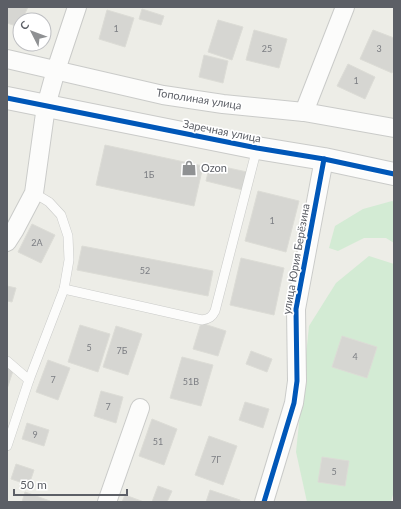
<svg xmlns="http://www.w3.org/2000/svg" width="401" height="509" font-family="Lato,sans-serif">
<rect width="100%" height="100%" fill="#edede7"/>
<g fill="#d3ebd4">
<polygon points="392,201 394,202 394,243 386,238 364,238 338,251 329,248 335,226 363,209"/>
<polygon points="369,256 394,264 394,491 391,502 307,502 296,452 309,326 336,283"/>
</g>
<g fill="#d6d6d2" stroke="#dcdcd6">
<polygon points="7,7 28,7 22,20 20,20 19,27 7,23"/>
<polygon points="142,9 164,16 161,25 139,19"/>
<polygon points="107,10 134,18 125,47 99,39"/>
<polygon points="218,20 243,27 232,60 208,52"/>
<polygon points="254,30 287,39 279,68 246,60"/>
<polygon points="373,30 394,38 394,67 392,73 360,59"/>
<polygon points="204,55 228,61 223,83 199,77"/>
<polygon points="348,64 375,77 365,99 337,86"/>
<polygon points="105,145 203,166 194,206 96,185"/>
<polygon points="210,164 247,172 243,190 206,181"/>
<polygon points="258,191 299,201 286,252 245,241"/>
<polygon points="32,224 55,235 41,263 18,252"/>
<polygon points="82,246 213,271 208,296 77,270"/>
<polygon points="241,258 284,268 274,315 230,305"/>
<polygon points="7,286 16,288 12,302 7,301"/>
<polygon points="201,323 226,331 218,356 193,349"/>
<polygon points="80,325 110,334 98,372 68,362"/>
<polygon points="116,326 142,334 128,375 103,367"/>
<polygon points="342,336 377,347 367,378 332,367"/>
<polygon points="251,351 272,359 267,372 246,364"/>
<polygon points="182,357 213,365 201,406 170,398"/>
<polygon points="48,360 70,368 58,400 36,392"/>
<polygon points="7,368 13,371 7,389"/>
<polygon points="101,391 123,397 116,423 94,416"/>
<polygon points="245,402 269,409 263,428 239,420"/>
<polygon points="152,419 177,429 164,465 139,456"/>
<polygon points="27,423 49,430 44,446 22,439"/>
<polygon points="209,436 237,446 223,485 195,475"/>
<polygon points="322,457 349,461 345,486 318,482"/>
<polygon points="16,464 34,470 29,485 11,479"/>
<polygon points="158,486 172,491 167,502 152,502"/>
<polygon points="210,490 240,500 240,502 206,502"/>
<polygon points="25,492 50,501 50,502 22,502"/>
<polygon points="125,495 144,502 122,502"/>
</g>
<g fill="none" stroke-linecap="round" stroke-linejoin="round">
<g stroke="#cacbc9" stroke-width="10">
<g id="service">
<path d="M64 289 202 320C209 319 212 317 215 311L257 148"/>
<polyline points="7,361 29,380"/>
<polyline points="7,446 29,380 64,289 69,260 68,236 61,215 49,202 34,193"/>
</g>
</g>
<g stroke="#cacbc9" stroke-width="20">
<g id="minor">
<polyline points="7,59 163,95 223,104 304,112 394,128"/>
<polyline points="304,112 345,7"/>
<polyline points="7,242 14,231 34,193 46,106 56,70 77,7"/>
<polyline points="107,502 140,408"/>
<polyline points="264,502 294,403 297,381 296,309 324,159"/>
</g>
</g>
<g stroke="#cacbc9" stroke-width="24">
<polyline id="tertiary" points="7,98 257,148 324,159 394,174"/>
</g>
<use href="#service" stroke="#fcfcfb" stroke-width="9"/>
<use href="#minor" stroke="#fcfcfb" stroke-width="18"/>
<use href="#tertiary" stroke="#fcfcfb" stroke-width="22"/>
<g stroke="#fff" stroke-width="8">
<g id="cycleway">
<polyline points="7,98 257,148 324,159 394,174"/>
<polyline points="264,502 294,403 297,381 296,309 324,159"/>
</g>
</g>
<use href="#cycleway" stroke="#0057b8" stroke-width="5"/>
</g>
<defs>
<g id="shop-bare" transform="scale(1.2)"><path d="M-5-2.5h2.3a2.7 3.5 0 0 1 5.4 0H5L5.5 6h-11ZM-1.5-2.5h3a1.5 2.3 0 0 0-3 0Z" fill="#8f9193" stroke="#fff" stroke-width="2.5" paint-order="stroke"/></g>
</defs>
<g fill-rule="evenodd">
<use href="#shop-bare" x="189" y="168"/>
</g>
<g text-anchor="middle" stroke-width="3.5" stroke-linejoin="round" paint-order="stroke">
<g font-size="9" fill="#7b7d82">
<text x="116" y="32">1</text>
<text x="267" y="52">25</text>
<text x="379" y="52">3</text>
<text x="356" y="84">1</text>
<text x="149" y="178">1Б</text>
<text x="272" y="224">1</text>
<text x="37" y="246">2А</text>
<text x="145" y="274">52</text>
<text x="89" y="351">5</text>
<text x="122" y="354">7Б</text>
<text x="355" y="360">4</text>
<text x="53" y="383">7</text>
<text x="191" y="385">51В</text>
<text x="108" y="410">7</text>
<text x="35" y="438">9</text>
<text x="158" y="445">51</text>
<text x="216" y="463">7Г</text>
<text x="334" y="475">5</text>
</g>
<g font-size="11" fill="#5c5f66" stroke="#fff">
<text transform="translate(199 99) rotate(9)" y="4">Тополиная улица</text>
<text transform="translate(222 131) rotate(11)" y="4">Заречная улица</text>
<text transform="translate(296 259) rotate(-80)" y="4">улица Юрия Берёзина</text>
</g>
<g font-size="11" fill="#5c5f66" stroke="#fff" text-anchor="start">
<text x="201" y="172">Ozon</text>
</g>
</g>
<rect width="401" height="509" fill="none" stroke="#5c5f66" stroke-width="16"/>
<g transform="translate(32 32) rotate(312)"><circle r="19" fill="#ffffff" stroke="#bebfc2"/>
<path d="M0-3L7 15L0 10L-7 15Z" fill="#8f9193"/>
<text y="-6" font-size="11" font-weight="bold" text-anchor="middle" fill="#5c5f66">С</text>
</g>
<path d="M14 489v6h113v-6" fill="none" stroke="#5c5f66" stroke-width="2"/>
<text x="20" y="489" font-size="12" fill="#5c5f66" stroke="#ffffff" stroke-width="3" paint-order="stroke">50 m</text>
</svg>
